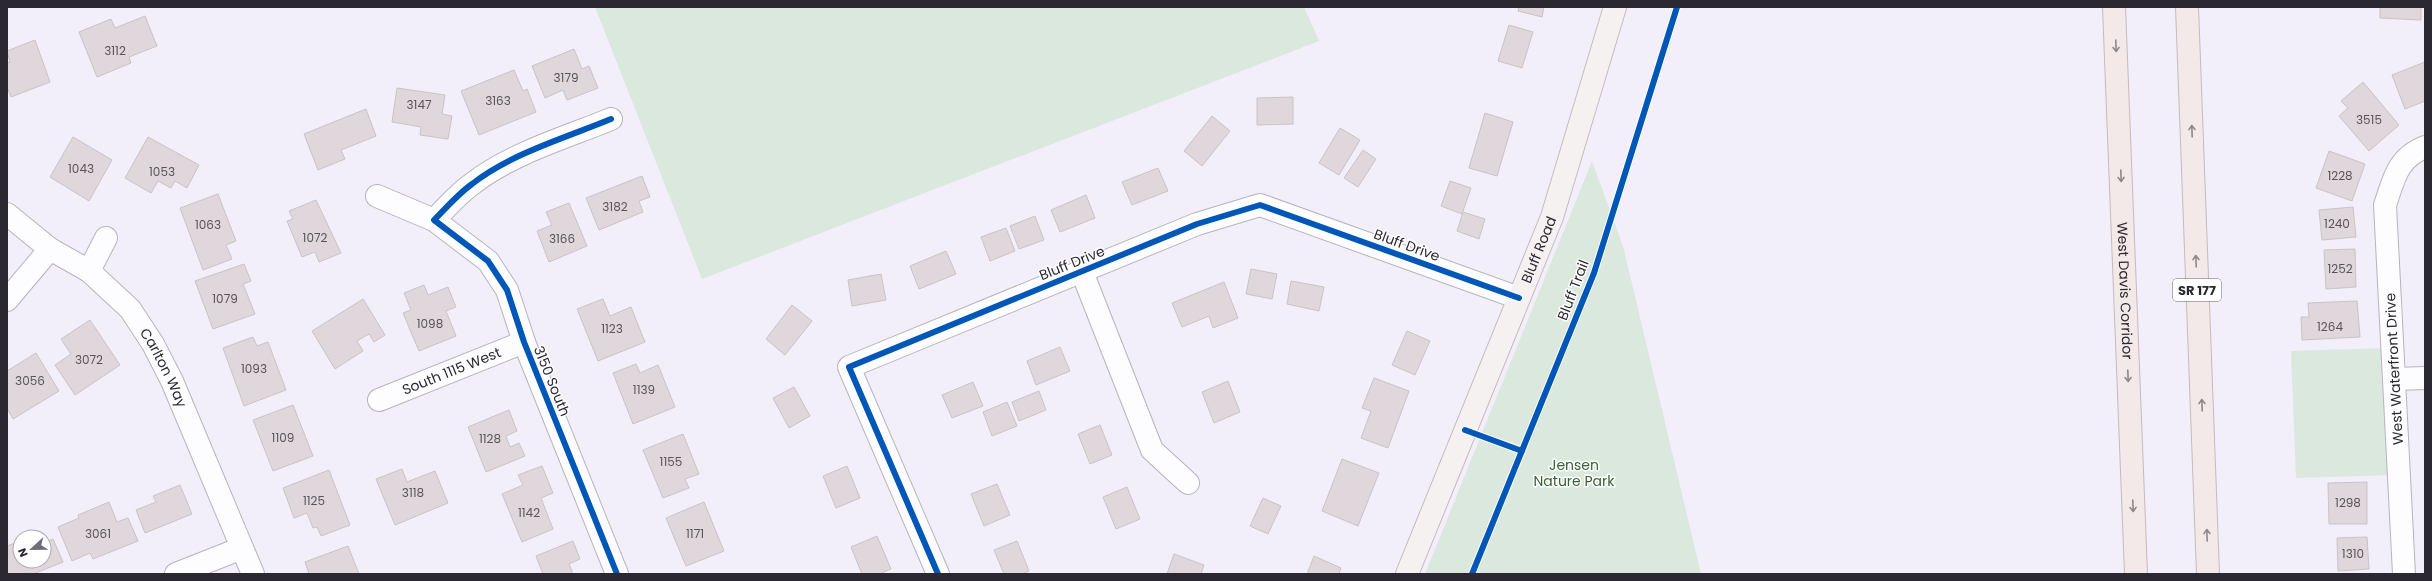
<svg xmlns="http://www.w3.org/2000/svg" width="2432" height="581" font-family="Poppins,sans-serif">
<rect width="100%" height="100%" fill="#f2eefa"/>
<g fill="#dbe8dd">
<polygon points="595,7 1304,7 1319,41 702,279"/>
<polygon points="1592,161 1623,246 1701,574 1425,574"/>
<polygon points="2388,348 2393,475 2296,478 2291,351"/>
</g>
<g fill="#dfd7db" stroke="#cac3c6">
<polygon points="1519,7 1544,7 1542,17 1518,11"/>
<polygon points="2380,7 2421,7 2421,20 2380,18"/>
<polygon points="145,16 157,46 129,57 131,63 97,77 79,32 111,19 115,28"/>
<polygon points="1509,25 1533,32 1522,68 1498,61"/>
<polygon points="35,40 50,82 11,97 7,87 7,63 10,62 7,51"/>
<polygon points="574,49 582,69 589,66 598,88 567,100 563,90 545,98 532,66"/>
<polygon points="2425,62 2425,101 2405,109 2392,75"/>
<polygon points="514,70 523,91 527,89 536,112 479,135 461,91"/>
<polygon points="2363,82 2399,125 2369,151 2339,116 2348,108 2341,101"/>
<polygon points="397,88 445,95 442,114 452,116 448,139 420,135 421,127 392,122"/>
<polygon points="1293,97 1293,124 1257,125 1257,98"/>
<polygon points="366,109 376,136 341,150 345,159 318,170 304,134"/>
<polygon points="1485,113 1513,122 1497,176 1469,168"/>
<polygon points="1212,116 1230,131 1202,166 1184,151"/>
<polygon points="1340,128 1360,140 1339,175 1319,163"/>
<polygon points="73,137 112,160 89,201 50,177"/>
<polygon points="148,137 199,165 187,188 175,181 171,188 158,181 151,193 125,178"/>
<polygon points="1363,150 1376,159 1358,187 1344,178"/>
<polygon points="2329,151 2365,164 2352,201 2316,188"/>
<polygon points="1158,168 1168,191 1132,205 1122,182"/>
<polygon points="642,176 650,197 639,201 643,212 599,230 586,198"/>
<polygon points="1450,181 1471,188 1462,214 1441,206"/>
<polygon points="218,194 236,241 226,245 232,259 203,270 180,208"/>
<polygon points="1086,195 1095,218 1060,232 1051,210"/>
<polygon points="316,200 341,253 319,262 315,252 302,257 287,221 293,219 289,211"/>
<polygon points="569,203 587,246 549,262 537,231 552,225 546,212"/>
<polygon points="2353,207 2356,237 2322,240 2319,210"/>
<polygon points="1463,212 1485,219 1479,239 1457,231"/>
<polygon points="1035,216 1044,240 1019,249 1010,226"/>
<polygon points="1006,228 1015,251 990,261 981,237"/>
<polygon points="2355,249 2356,287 2326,289 2324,250"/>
<polygon points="946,251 956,274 919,289 910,266"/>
<polygon points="244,264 251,281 243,284 255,314 213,329 195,281"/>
<polygon points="1251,269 1277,274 1272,299 1246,294"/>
<polygon points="881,274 886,300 852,306 848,280"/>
<polygon points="1291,281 1324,287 1319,311 1287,304"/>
<polygon points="1224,282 1238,318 1213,328 1209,316 1182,327 1172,303"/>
<polygon points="424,285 428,295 448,287 456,307 446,311 456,336 419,351 403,313 411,310 404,293"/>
<polygon points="363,299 385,335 374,342 369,334 357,341 363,351 335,369 312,331"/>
<polygon points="603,299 610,316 631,307 645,342 598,361 577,309"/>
<polygon points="2357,301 2360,337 2302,340 2301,317 2309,317 2308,303"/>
<polygon points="792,305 812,321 785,355 766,339"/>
<polygon points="90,320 120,365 75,395 55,365 71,354 61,339"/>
<polygon points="1407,331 1430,341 1415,375 1392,365"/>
<polygon points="253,337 257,346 268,342 286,390 244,406 223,348"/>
<polygon points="1060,347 1070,371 1036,385 1027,361"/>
<polygon points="36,353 59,391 13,419 7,408 7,371"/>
<polygon points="636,364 640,373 658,365 675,407 633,424 613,373"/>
<polygon points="1374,378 1409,391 1388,448 1361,438 1371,411 1362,408"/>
<polygon points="1228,381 1240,412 1214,423 1202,392"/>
<polygon points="973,382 983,406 952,418 942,395"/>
<polygon points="794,387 810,416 789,428 773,398"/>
<polygon points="1039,391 1046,410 1019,421 1012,402"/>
<polygon points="1007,402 1017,426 992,436 983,412"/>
<polygon points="293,405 313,456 273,471 253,420"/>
<polygon points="509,410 517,431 506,436 510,447 519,443 525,456 486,472 468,427"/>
<polygon points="1100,425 1112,455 1090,464 1078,434"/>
<polygon points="683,434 699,474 685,479 689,488 663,498 643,450"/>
<polygon points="1342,459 1379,473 1358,526 1322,511"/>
<polygon points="542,466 553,493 541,498 553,529 522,542 502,494 523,485 518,475"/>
<polygon points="847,466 860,498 836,508 823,476"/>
<polygon points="402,469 407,482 435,471 448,503 395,525 376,479"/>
<polygon points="329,470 350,525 321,536 317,527 313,528 307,513 294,518 283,488"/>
<polygon points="2367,482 2367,524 2329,524 2328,483"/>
<polygon points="997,484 1010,515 984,526 971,494"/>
<polygon points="180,485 192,514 145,533 136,510 156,502 153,496"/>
<polygon points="1127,487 1140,519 1116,529 1103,497"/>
<polygon points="1263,498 1281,506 1268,534 1250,526"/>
<polygon points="109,502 117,522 128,518 138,541 93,559 90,553 72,561 58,527 79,518 78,515"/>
<polygon points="704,502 724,551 686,566 666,518"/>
<polygon points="877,536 891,569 879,574 862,574 851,547"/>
<polygon points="2367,537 2369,569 2338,571 2337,538"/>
<polygon points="53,539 63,562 33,574 7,574 7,546 20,541 20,561 44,561 44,543"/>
<polygon points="573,541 580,559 569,564 573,574 543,574 536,556"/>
<polygon points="1017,541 1029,571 1022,574 1004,574 994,550"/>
<polygon points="348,546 359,574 309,574 305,562"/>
<polygon points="1174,554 1204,565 1201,574 1167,574"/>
<polygon points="1314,556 1341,568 1339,574 1307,574"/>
</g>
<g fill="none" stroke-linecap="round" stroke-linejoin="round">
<g stroke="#b8b4be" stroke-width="24">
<g id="minor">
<polyline points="377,196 434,220 488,261 507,290 524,342 617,574"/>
<path id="s1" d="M7 214 50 249 89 271 130 309 153 344 172 381 253 574"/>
<path d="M434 220C446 208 458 194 472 184 512 153 565 138 611 119"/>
<polyline points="89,271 106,238"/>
<polyline points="1082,272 1152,450 1188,483"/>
<polyline points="7,300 50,249"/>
<polyline points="2395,379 2425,378"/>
<path id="s2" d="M379 400 524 342"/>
<polyline points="176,574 242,548"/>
<polyline points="938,574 849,367 1197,224 1260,205 1519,298"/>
<path d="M2404 574 2385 205C2394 179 2397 158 2425 147"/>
</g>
</g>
<g stroke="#c5babe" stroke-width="24">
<g id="major">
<path id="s3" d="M1407 574 1552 217 1615 7"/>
</g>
</g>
<g stroke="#c5babe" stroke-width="24">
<g id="highway">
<path id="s4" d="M2114 7 2136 574"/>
<polyline points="2187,7 2208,574"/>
</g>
</g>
<use href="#minor" stroke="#fdfcfe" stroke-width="22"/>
<use href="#major" stroke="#f6f1f1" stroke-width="22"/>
<use href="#highway" stroke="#f2e9e8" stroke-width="22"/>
<g stroke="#fff" stroke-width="8">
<g id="cycleway">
<path d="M611 119C565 138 512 153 472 184 458 194 446 208 434 220L488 261 507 290 524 342 617 574"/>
<polyline points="1465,430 1522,451"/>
<polyline points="938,574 849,367 1197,224 1260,205 1519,298"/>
<polyline points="1472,574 1594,273 1677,7"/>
</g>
</g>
<use href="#cycleway" stroke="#0057b8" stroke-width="6"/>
</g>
<defs><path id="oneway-shaft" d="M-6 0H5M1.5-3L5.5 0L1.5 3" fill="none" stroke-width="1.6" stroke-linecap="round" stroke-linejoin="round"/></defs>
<g stroke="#8f888d">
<use href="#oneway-shaft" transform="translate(2116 46) rotate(88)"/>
<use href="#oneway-shaft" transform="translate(2192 131) rotate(-92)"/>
<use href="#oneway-shaft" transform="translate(2121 176) rotate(88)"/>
<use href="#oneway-shaft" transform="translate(2196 261) rotate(-92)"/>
<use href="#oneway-shaft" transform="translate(2128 376) rotate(88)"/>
<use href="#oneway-shaft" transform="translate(2202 405) rotate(-92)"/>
<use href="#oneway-shaft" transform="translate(2133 506) rotate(88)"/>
<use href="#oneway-shaft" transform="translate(2207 535) rotate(-92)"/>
</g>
<g text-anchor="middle" stroke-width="3" stroke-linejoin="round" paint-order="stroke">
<g font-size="12" fill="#59545c">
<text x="115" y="55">3112</text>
<text x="566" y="82">3179</text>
<text x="498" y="105">3163</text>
<text x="419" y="109">3147</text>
<text x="2369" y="124">3515</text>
<text x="81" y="173">1043</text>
<text x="162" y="176">1053</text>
<text x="2340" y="180">1228</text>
<text x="615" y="211">3182</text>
<text x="2337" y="228">1240</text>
<text x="208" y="229">1063</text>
<text x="315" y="242">1072</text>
<text x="562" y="243">3166</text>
<text x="2340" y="273">1252</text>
<text x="225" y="303">1079</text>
<text x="430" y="328">1098</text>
<text x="2330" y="331">1264</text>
<text x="612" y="333">1123</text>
<text x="89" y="364">3072</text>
<text x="254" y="373">1093</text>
<text x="30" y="385">3056</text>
<text x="644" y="394">1139</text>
<text x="283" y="442">1109</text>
<text x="490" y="443">1128</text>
<text x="671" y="466">1155</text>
<text x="413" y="497">3118</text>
<text x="314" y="505">1125</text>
<text x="2348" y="507">1298</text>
<text x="529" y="517">1142</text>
<text x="98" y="538">3061</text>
<text x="695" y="538">1171</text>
<text x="2353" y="558">1310</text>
</g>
<rect fill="#fff" stroke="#6b6870" stroke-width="1" x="2173" y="279" width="48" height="22" rx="3"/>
<g font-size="13" font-weight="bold" fill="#2c2832">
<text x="2197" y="295">SR 177</text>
</g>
<g font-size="14" fill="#2c2832" stroke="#fff">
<text transform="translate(1407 245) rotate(20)" y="5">Bluff Drive</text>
<text dy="5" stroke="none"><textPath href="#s3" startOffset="350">Bluff Road</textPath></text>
<text transform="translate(1072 263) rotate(-22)" y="5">Bluff Drive</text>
<text transform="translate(1573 290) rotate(-69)" y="5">Bluff Trail</text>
<text dy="5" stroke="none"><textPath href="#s4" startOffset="284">West Davis Corridor</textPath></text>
<text dy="5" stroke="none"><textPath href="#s1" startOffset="224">Carlton Way</textPath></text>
<text transform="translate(2394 369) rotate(-93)" y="5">West Waterfront Drive</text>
<text dy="5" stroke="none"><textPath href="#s2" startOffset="78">South 1115 West</textPath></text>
<text transform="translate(552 381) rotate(68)" y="5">3150 South</text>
</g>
<g font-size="14" fill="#396133" stroke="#fff">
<text x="1574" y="470">Jensen<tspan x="1574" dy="16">Nature Park</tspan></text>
</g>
</g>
<rect width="2432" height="581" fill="none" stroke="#2c2832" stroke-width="16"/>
<g transform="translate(32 549) rotate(248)"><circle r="19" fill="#ffffff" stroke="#aba9ad"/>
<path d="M0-3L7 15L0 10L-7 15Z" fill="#716d78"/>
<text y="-6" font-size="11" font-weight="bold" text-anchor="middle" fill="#2c2832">N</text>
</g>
</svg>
